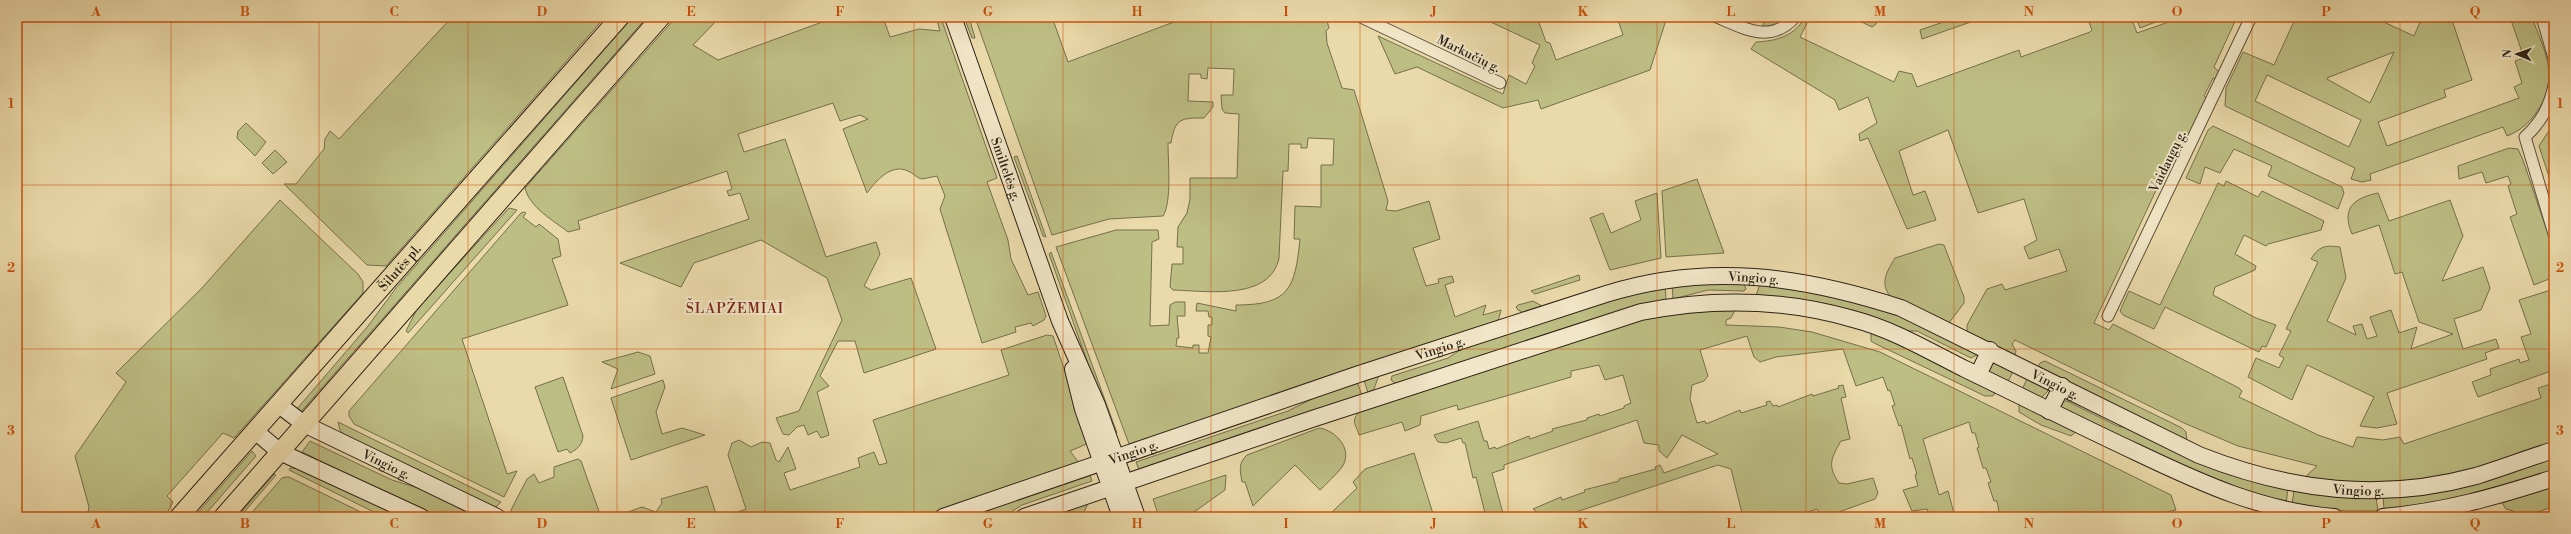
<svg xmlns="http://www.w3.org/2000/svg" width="2571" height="534" font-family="'Libre Bodoni',serif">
<rect width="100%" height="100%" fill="#ead9a9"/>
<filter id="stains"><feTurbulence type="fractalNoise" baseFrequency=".005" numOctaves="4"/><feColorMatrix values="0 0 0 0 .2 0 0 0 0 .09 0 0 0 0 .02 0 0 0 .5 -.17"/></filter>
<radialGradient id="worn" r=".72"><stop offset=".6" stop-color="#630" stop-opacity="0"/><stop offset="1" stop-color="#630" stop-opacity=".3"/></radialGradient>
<g fill="#bdbe84" stroke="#74704c" fill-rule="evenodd">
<polygon points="452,17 605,17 386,266 367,265 284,184 296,184 324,149 325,139 330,131 339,139"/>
<polygon points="633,17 647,17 299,414 296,410 368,326 396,288"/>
<path d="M676 17H720L693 45 718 60 836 17H883L890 37 919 29 940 31 936 17 941 18 997 178 987 182 1008 240 1011 259 1028 295 1038 292 1046 316 1044 320 1033 326 1031 323 1015 327 1016 332 982 343 940 209 945 196 937 176 922 179C916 178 914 173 908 171 891 163 876 181 867 193L843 129 868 119 860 115 840 121 833 103 738 134 744 152 785 139 826 257 876 242 880 254 864 286 871 290 911 278 936 349 864 373 855 341H838L820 376 829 386 817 392 829 435 821 438 817 431 808 435 804 425 797 427 789 435 783 434 776 418 799 411 842 320 827 278 761 240 694 263 681 287 620 263 749 219 740 193 729 196 727 191 732 189 727 171 578 221 580 229 568 232C553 220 530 208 525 188Z"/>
<polygon points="964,17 969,17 975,38 972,38"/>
<path d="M975 17H1052L1068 62 1187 17H1326L1329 28 1326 31 1327 43 1342 88 1354 90 1388 201 1386 210 1396 211 1429 201 1440 239 1413 248 1426 286 1439 283 1438 279 1452 276 1454 282 1445 285 1455 317 1486 305 1483 315 1501 310 1499 318 1494 324 1129 444 1056 247 1116 230H1158L1159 239 1152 242 1150 326 1169 325 1170 305 1175 302H1185V316H1177L1179 338H1177L1176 346 1193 348V345H1199V353H1208L1211 337 1208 336V325H1212V317H1209L1208 311H1196L1197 303 1236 311V305C1289 305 1295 289 1300 239H1294L1295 206 1321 207V165H1333L1334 139 1308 138 1307 148H1301V144H1289L1288 171H1283L1279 258C1270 301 1207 291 1173 290L1170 287 1172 264H1183V247H1177L1178 227 1187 213 1190 199V178H1237L1239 114 1225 113 1222 109 1221 95H1233L1234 69 1208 68 1207 79 1201 78V74H1189L1188 101 1213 102V107L1204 118C1181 118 1175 118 1171 143H1168C1168 161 1172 202 1163 216L1109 219 1052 235Z"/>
<polygon points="1480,17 1537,17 1546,42 1550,43 1556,60 1623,35 1617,17 1667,17 1650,70 1541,109 1538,100 1503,108 1417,67 1395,74 1378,36 1503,94 1509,75 1526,84 1535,66 1532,63 1540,45"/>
<polygon points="1765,17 1787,17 1781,24 1767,30 1763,25"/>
<polygon points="1851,17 1879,17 1876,24 1872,27"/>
<polygon points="1958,17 1985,17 1922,39 1920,30"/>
<path d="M2087 17H2131L2137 33 2183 17H2237L2214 67 2219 72 2216 79 2213 78 2204 96 2207 98 2180 153 2173 154 2094 323 2109 330 2113 324 2239 388 2242 391 2239 397 2318 435 2353 447 2357 437 2383 440 2400 437 2404 444 2541 398 2538 388 2554 383V443C2502 461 2447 480 2391 483 2361 485 2332 482 2303 479L2317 466 2238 446 2184 423 2015 340 2012 344 2016 351 2015 355 1967 332V325L1987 289 2002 284 2005 290 2067 271 2059 249 2029 259 2024 247 2037 240 2024 199 1978 213 1948 130 1899 151 1913 195 1925 191 1936 220 1907 229 1868 138 1860 141 1859 134 1877 123 1868 97 1839 110 1835 100 1751 49 1756 42C1775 41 1793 37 1804 19L1807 23 1800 37 1894 82 1899 71 1912 74 1917 87 2019 50 2021 57 2090 32 2092 30Z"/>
<polygon points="2136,17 2160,17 2161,20 2140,28"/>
<path d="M2296 17H2373L2414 36 2420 22 2415 20 2416 17 2434 19 2451 17 2472 80 2444 90 2446 97 2378 122 2387 146 2519 98 2514 87 2522 83 2515 61 2524 58 2510 17H2532C2537 32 2545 48 2548 64 2554 93 2534 126 2507 136L2503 127 2370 174 2371 180 2362 182 2351 179 2355 168 2225 106 2226 88 2243 52 2274 65ZM2394 52 2370 103 2327 79V78ZM2267 75 2361 120 2349 147 2255 101Z"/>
<polygon points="246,123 266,142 255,156 237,138 238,131"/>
<polygon points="2554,123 2554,192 2539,146"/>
<polygon points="2213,126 2342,187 2344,193 2338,209 2268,176 2272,166 2234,149 2220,173 2205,167 2200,184 2186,178 2208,130"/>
<polygon points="2509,148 2518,149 2523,160 2554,252 2554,277 2534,285 2510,217 2517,214 2508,186 2511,184 2508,176 2486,183 2482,172 2459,179 2458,166"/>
<polygon points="275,150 287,162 273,174 262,163"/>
<polygon points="1017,156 1046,237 1043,236 1014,157"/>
<polygon points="1697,179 1724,253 1666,257 1662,191"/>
<polygon points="2226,181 2258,197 2262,191 2324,221 2321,230 2268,244 2266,246 2244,235 2235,254 2256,266 2255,270 2215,287 2213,295 2256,318 2276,325 2266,347 2262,346 2259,352 2165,307 2154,329 2123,315 2120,311 2129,291 2160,305 2218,183 2224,186"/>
<polygon points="1657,193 1661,258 1610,270 1590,218 1603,213 1611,233 1641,220 1635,201"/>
<path d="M2378 193 2389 221 2450 200 2463 236 2442 281 2483 267 2490 288 2481 310 2454 319 2463 349 2496 339 2499 348 2485 353 2487 359 2387 393 2397 424 2377 428 2360 426 2374 397 2307 365 2292 400 2248 377 2256 358 2279 368 2284 358 2279 355 2291 331 2286 329 2318 262 2311 259C2319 246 2325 245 2340 247L2346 278 2327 321 2356 335 2353 326 2362 324 2367 339 2377 336 2370 317 2391 310 2399 333 2417 327 2411 349 2453 334 2419 322 2402 272 2395 274 2379 225 2352 234C2341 208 2354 198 2378 193Z"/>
<polygon points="280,200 358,274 363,282 363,293 234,438 223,433 167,496 173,502 165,517 87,517 89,507 75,456 126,382 116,373 202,288"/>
<polygon points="509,208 517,210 408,333 406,331 417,309"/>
<polygon points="524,212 526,213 523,217 536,227 539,224 558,239 561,256 552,259 568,305 462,339 507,474 517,471 504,497 354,424 349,416 349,411 521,213"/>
<path d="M1939 244 1944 245 1964 297V303L1949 323 1891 297C1879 284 1887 271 1895 258Z"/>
<polygon points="1051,252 1117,433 1113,434 1049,254"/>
<polygon points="1579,275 1580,280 1535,294 1531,291"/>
<polygon points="1757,281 1882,306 1976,352 1977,355 1971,358 1917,331 1902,331 1755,298 1759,287"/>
<polygon points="1743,282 1746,289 1744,291 1708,290 1673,299 1672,284"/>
<polygon points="1665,285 1666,300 1640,305 1396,384 1391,380 1392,376 1448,358 1466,346 1626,293"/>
<polygon points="2554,289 2554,370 2478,397 2472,382 2491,375 2490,369 2519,359 2520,363 2529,360 2521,337 2531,334 2519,300"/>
<polygon points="1533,301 1542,306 1525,313 1518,310 1516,307 1518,305"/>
<path d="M1735 310 1731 318 1726 320V325L1779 327 1812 332 1880 352 2171 495 2176 510 2166 512 2168 517H2000L1997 501H1994L1988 483 1991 482 1986 468H1983L1977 448 1979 447 1975 433H1972L1969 422 1923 439 1939 495 1948 491 1955 517H1930L1927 509 1912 511 1903 490 1918 486 1915 475 1917 474 1912 458 1910 459 1901 425 1899 426 1892 406 1895 405 1890 390 1888 391 1883 377 1856 386 1843 349 1776 357 1760 362 1754 357 1747 336 1700 350 1708 376 1704 381 1692 385 1690 399 1697 423 1705 421 1706 424 1740 410 1741 413 1767 405 1766 402 1770 401 1773 406 1777 405 1778 407 1812 394 1813 396 1839 388 1838 386 1843 385 1846 397 1841 398 1850 439 1841 441C1831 458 1827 466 1839 483L1847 484 1873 478 1878 493 1875 499 1825 517 1821 515 1817 509 1793 517H1743L1731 469 1718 465 1573 513 1541 516 1533 509 1561 497 1562 500 1585 492 1584 490 1619 481V479L1656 469 1655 467 1660 465 1664 473 1718 454 1682 435 1667 458 1659 451V445L1644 443 1637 420 1504 465V469L1492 473 1504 517H1489L1487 512 1485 513 1476 477 1473 478 1465 443H1463L1461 438 1446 443 1438 442 1434 435 1478 421 1484 441H1487L1489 449 1495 447 1496 449 1529 436 1530 439 1553 431 1552 429 1587 420V418L1599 414 1600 416 1624 408V406L1631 403 1623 375 1605 380 1599 365 1571 371V377L1458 410 1457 405 1421 416 1420 425 1405 431 1402 422 1359 435C1356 423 1349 422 1362 409L1654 315Z"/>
<polygon points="1871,332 1880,335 1996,391 1993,396 1985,396 1874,343 1871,341"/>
<polygon points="1047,335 1053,336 1089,443 1070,451 1079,463 921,517 724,517 746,509 728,455 732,443 739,440 751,447 762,442 770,443 776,460 779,462 788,447 796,469 784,473 790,490 860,467 858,458 874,452 879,465 887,463 873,420 1009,375 1001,350"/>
<polygon points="638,352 650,356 655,374 611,389 618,369 602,362"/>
<polygon points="2045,361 2182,428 2186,432 2187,441 2038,367 2040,363"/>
<polygon points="1997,362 2014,369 2008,382 1991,375 1988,370 1992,363"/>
<polygon points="1379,375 1374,389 1368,393 1364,380"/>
<polygon points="2028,376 2047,387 2048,391 2041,398 2022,390"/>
<path d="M563 377 583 436C582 446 577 449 570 453L567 449 558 452 535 387Z"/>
<polygon points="663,380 665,387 656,412 662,434 682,428 705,435 631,460 611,398"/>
<polygon points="1357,382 1362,395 1139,470 1136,462 1288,411 1322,394"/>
<polygon points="2063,401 2067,401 2117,426 2133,429 2288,489 2286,504 2225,487 2060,407"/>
<polygon points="2019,402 2077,431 2071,436 2041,425 2019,412"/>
<polygon points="338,422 501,502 496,507 490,507 345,436 340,430"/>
<path d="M1319 428C1335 430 1354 449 1342 467 1336 475 1327 483 1320 490L1295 465 1253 506 1245 482H1242C1240 471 1238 463 1247 455Z"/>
<polygon points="310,441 392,480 428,491 480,517 435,517 302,452"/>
<polygon points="252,451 256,456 203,517 194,517"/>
<polygon points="1414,453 1434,517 1335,517 1331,513 1357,488 1353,482 1365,469"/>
<polygon points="2554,456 2554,473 2484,494 2384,510 2383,496"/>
<polygon points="578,459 581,461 601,517 513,517 511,510 527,479 534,474 539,483 554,477 554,467"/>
<polygon points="290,468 302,469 405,517 384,517 289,470"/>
<polygon points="1089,473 1092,481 1022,505 1003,517 960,517"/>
<polygon points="274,474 276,475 240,517 237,517"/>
<polygon points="1226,475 1225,490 1187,517 1159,517 1153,499"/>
<polygon points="286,477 289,477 371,517 248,517 282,478"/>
<polygon points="707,486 717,517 614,517 642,507 656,512 662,503 661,499"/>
<polygon points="2554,487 2554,512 2552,507 2524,517 2509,517 2515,515 2513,511 2506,509 2502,503"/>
<polygon points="2294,490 2343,497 2376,497 2378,511 2346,511 2292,505"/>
<polygon points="1089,501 1082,517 1042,517"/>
</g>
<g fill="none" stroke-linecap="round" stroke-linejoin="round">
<g stroke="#5b4f3a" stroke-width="13">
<g id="street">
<polyline points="1361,17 1500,83"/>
<path d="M1717 17C1745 29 1771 44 1795 17"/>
<polyline points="2542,17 2554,58"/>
<path d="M2554 86C2549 108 2541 122 2525 137L2554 234"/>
<polyline points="2108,316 2251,17"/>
</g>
</g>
<g stroke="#2b2115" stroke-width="18">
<g id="secondary">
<path id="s1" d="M953 17 1060 321 1097 405 1137 517"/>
<polyline points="1073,369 1083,409 1121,517"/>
<polyline points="1978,375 1990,350"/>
<path id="s2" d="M279 405 304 424 497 517"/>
<polyline points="2049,411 2062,386"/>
<polyline points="255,431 280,452 421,517"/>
<path id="s3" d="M943 517 1359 374 1606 294C1708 262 1802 276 1901 308L2199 455C2290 491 2381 502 2476 476 2502 468 2528 458 2554 450"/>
<path d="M1024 517 1312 419 1641 312C1711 298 1784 299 1853 319 1892 329 1929 351 1965 369 2023 397 2080 426 2138 453 2203 484 2262 511 2334 517"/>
<path d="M2383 517C2447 511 2494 497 2554 478"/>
</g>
</g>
<g stroke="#2b2115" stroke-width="20">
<g id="primary">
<path id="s4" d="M179 517 620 17"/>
<polyline points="223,517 661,17"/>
</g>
</g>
<use href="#street" stroke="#f1e6c7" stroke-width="11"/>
<use href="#secondary" stroke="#f1e6c7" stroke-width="16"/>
<use href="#primary" stroke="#ead9a9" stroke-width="18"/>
</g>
<path fill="none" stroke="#cc510d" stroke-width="1" stroke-opacity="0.55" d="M171 17V517M319 17V517M468 17V517M617 17V517M765 17V517M914 17V517M1063 17V517M1211 17V517M1360 17V517M1508 17V517M1657 17V517M1806 17V517M1954 17V517M2103 17V517M2252 17V517M2400 17V517M17 185H2554M17 349H2554"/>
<g text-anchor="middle" stroke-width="4" stroke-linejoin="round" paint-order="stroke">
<g font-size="13" fill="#2b2115" stroke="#f1e6c7">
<text transform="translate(1469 53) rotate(26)" y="5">Markučių g.</text>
<text transform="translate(2167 161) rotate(-64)" y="5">Vaidaugų g.</text>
<text dy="5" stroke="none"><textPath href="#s1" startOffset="161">Smiltelės g.</textPath></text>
<text dy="5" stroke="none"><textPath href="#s4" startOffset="333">Šilutės pl.</textPath></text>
<text dy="5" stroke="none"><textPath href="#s3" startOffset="849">Vingio g.</textPath></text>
<text dy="5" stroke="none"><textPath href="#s3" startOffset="525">Vingio g.</textPath></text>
<text dy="5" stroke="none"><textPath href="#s3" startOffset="1172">Vingio g.</textPath></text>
<text dy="5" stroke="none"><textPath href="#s3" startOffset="201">Vingio g.</textPath></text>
<text dy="5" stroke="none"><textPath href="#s2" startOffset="123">Vingio g.</textPath></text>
<text dy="5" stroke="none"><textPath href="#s3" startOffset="1496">Vingio g.</textPath></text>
</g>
<g font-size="14" letter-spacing="1" fill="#7a1f14" stroke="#f1e6c7">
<text x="735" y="313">ŠLAPŽEMIAI</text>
</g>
</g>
<rect width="2571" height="534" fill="none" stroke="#ead9a9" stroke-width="44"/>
<g transform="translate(2517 54) rotate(272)" stroke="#f1e6c7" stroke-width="3" paint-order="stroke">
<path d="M0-3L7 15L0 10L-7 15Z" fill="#2b2115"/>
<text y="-6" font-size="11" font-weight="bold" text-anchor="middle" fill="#2b2115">N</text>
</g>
<rect x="22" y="22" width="2527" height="490" fill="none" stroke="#cc510d" stroke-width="1.5"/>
<g font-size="13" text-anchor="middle" font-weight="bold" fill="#cc510d">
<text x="96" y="16">A</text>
<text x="245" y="16">B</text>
<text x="394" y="16">C</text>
<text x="542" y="16">D</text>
<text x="691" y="16">E</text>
<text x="840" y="16">F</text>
<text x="988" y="16">G</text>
<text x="1137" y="16">H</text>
<text x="1286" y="16">I</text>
<text x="1434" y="16">J</text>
<text x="1583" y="16">K</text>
<text x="1731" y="16">L</text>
<text x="1880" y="16">M</text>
<text x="2029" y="16">N</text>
<text x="2177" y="16">O</text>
<text x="2326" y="16">P</text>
<text x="2475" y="16">Q</text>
<text x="11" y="108">1</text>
<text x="2560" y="108">1</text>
<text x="11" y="272">2</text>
<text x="2560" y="272">2</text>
<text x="11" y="435">3</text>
<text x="2560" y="435">3</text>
<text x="96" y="528">A</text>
<text x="245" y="528">B</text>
<text x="394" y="528">C</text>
<text x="542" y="528">D</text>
<text x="691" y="528">E</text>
<text x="840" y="528">F</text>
<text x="988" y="528">G</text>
<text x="1137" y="528">H</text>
<text x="1286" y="528">I</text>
<text x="1434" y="528">J</text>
<text x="1583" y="528">K</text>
<text x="1731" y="528">L</text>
<text x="1880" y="528">M</text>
<text x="2029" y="528">N</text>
<text x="2177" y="528">O</text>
<text x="2326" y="528">P</text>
<text x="2475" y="528">Q</text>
</g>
<rect width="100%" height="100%" filter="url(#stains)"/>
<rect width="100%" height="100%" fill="url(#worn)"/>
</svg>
